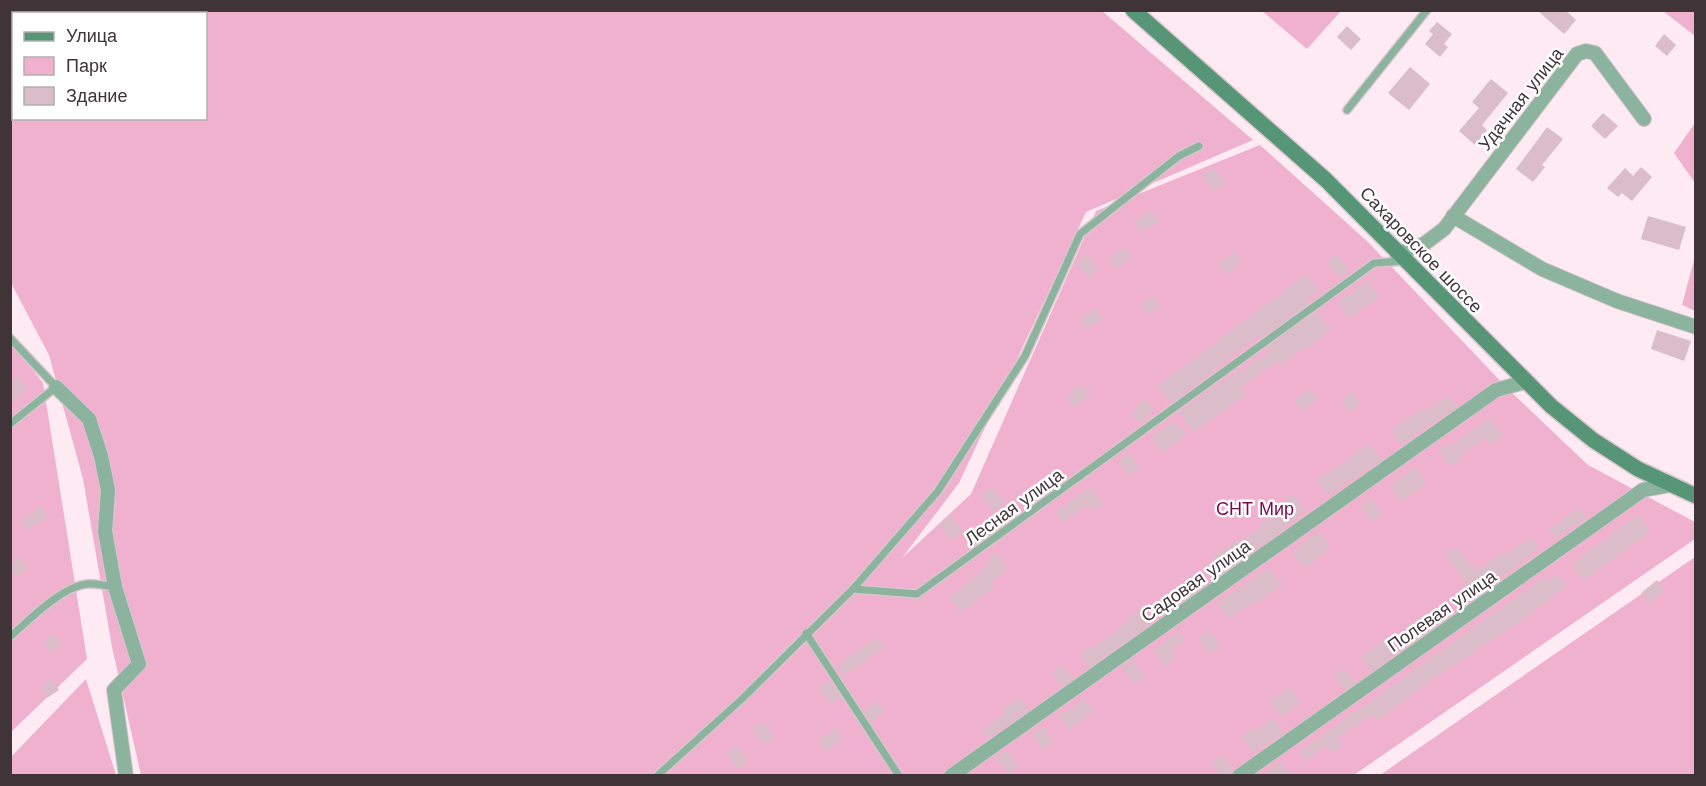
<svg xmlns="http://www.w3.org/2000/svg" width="1706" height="786" font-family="'Work Sans',sans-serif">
<rect width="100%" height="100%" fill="#fdeaf2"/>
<g fill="#f0b1cf" fill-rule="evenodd">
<path d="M10 11H1102L1253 140 1086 212 959 483 902 558 971 494 1096 211 1260 145 1368 242 1508 389 1588 465 1695 522V539L1354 775H141L112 647 83 479 49 355 11 283ZM14 14H206V118H14Z"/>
<polygon points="1262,11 1341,11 1307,49"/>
<polygon points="1663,11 1695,11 1695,36"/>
<polygon points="1695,123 1695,183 1674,153"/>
<polygon points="1695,256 1695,311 1682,305"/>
<polygon points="11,341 43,383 87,659 11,732"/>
<polygon points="1695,557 1695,775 1380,775"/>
<polygon points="86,679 116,775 11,775 11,757"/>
</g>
<g fill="#dbbdca">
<polygon points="1537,10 1565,10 1576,20 1564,34"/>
<polygon points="1437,22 1452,34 1444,44 1448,47 1440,57 1425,44 1433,34 1429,31"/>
<polygon points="1347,26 1361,39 1351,50 1337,37"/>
<polygon points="1664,34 1676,45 1667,56 1655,46"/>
<polygon points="1410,67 1430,84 1409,110 1388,93"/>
<polygon points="1491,79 1508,93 1482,125 1487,130 1475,145 1459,131 1479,108 1472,102"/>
<polygon points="1603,113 1618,126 1605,139 1591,126"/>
<polygon points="1547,127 1563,139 1542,165 1545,167 1533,182 1516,169"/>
<polygon points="1213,167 1225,183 1214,191 1202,175"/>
<polygon points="1641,167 1652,177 1632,201 1622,193 1618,197 1607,188 1625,168 1633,176"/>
<polygon points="1152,210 1159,222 1141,232 1134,221"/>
<polygon points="1648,216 1686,227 1679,250 1641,239"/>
<polygon points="1125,247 1133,258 1116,269 1109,258"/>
<polygon points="1234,251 1242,261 1227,274 1218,264"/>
<polygon points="1087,254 1099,270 1088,278 1076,262"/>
<polygon points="1337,254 1349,270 1339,278 1327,262"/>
<polygon points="1307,274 1319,290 1307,299 1310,303 1261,338 1258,335 1171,403 1158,386"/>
<polygon points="1367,281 1379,297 1349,318 1337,302"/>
<polygon points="1154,296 1160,307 1147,314 1141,303"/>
<polygon points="1096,308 1103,319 1086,330 1079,319"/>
<polygon points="1317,311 1331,330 1305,350 1303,348 1281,365 1278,362 1239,388 1245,395 1193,432 1178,412 1270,351 1267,347"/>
<polygon points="1657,330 1691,341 1684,361 1651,349"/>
<polygon points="18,377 28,388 10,404 10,383"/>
<polygon points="1081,384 1090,395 1074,407 1066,397"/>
<polygon points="1309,388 1318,398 1303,411 1294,401"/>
<polygon points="1352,392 1360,403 1350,412 1341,400"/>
<polygon points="1449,395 1457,407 1412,436 1413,438 1402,445 1391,430 1422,408 1424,412"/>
<polygon points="1144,399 1154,407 1142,423 1131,415"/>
<polygon points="1490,418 1503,435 1490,445 1485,438 1459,456 1462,459 1451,467 1439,451 1449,443 1451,446"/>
<polygon points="1173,422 1188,433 1162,453 1150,437"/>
<polygon points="1369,443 1381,460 1328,495 1316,479 1327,471 1329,474"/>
<polygon points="1129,453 1140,468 1129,476 1118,462"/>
<polygon points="1415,467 1427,483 1402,502 1390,486"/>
<polygon points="993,487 1005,503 994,511 982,495"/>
<polygon points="1091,487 1103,503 1093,511 1089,505 1062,522 1055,511"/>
<polygon points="1293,494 1305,510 1271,539 1232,560 1235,564 1224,572 1212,556 1262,527 1260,524 1285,505 1283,502"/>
<polygon points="1370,498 1383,514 1372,522 1360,506"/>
<polygon points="41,506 48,516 27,530 21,521"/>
<polygon points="1579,507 1586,518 1555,538 1549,529"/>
<polygon points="1638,515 1651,531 1583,581 1572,564"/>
<polygon points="951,516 963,532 952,540 940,524"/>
<polygon points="1319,531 1331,547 1305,568 1292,552"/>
<polygon points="1531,537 1539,548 1471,601 1463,589 1467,583 1445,555 1456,547 1472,568 1475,565 1478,570 1503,551 1505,555"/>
<polygon points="996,553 1008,569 991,582 995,586 961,613 949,597 989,565 986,561"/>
<polygon points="17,557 27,566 17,577 10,570 10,564"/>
<polygon points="1269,569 1282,585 1255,603 1254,601 1229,619 1217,603"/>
<polygon points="1558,574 1566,586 1522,620 1423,686 1377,721 1372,715 1337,738 1343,745 1332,753 1327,746 1305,760 1299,752 1546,576 1549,580"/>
<polygon points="1192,576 1201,588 1190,596 1181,584"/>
<polygon points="1657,580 1665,591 1649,603 1641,593"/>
<polygon points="1444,604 1451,615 1416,640 1406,626"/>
<polygon points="1137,611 1148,626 1089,667 1080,654 1090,646 1092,649 1128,622 1126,619"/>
<polygon points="1209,630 1221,646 1210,654 1198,638"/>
<polygon points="1179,632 1185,641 1170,650 1176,658 1165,666 1153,650"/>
<polygon points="54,634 62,645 50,653 43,642"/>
<polygon points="877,637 885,647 844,676 836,666"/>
<polygon points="1388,637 1399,651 1372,671 1361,657"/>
<polygon points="1132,659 1145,677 1135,685 1121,667"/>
<polygon points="1062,665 1073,679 1062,686 1052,673"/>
<polygon points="1344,668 1355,683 1345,690 1334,676"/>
<polygon points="52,679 59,690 47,698 40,687"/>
<polygon points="829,680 841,697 831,705 819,689"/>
<polygon points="1290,687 1301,703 1281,717 1270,700"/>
<polygon points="1020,697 1029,710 988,738 982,729 1005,714 1001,710"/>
<polygon points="1085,699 1094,712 1069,730 1059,716"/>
<polygon points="876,701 885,711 871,723 864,711"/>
<polygon points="1273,718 1284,733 1253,752 1241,736 1252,728 1255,731"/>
<polygon points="763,721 775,737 764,745 752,729"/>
<polygon points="1043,727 1053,742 1043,750 1032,735"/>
<polygon points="836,728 843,740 826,751 819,739"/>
<polygon points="736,745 748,761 738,769 726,753"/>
<polygon points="1006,750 1019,766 1008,774 996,758"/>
<polygon points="1222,755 1233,770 1227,776 1221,776 1211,763"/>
<polygon points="1281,762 1290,776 1262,776"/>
</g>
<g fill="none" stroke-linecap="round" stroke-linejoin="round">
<g stroke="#d7c6cd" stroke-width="10">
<g id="lane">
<polyline points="1347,110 1427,10"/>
<polyline points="10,338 56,387 10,424"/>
<polyline points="853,589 938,491 1025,356 1080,234 1179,156 1199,146"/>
<polyline points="806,633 899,776"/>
<path d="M10 637C29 620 61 587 87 584 95 583 106 586 115 587"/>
<polyline points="657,776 743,698 853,589 917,594 1374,263 1404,261"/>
</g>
</g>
<g stroke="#d7c6cd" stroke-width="16">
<g id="street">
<polyline points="1453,216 1542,269 1617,301 1696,327"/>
<polyline points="1397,254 1424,244 1444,229 1577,54 1586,51 1595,53 1644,119"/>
<polyline points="56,387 89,419 101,456 108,490 105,531 115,587 139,664 114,690 126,776"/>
<polyline points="951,776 1496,390 1525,382"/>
<polyline points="1239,776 1643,490 1670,485"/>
</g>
</g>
<g stroke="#d7c6cd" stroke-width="18">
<polyline id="secondary" points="1133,10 1326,180 1551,406 1593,440 1638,469 1696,496"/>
</g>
<use href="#lane" stroke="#8bb39d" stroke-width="7"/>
<use href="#street" stroke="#8bb39d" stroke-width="14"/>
<use href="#secondary" stroke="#569575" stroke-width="15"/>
</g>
<g text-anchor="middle" stroke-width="5" stroke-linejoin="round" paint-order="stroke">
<g font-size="18" fill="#403439" stroke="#fff">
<text transform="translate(1521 99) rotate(-52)" y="6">Удачная улица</text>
<text transform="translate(1421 250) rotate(46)" y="6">Сахаровское шоссе</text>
<text transform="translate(1014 507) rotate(-36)" y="6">Лесная улица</text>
<text transform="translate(1196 581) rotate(-35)" y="6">Садовая улица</text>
<text transform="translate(1442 611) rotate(-35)" y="6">Полевая улица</text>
</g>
<g font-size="18" fill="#77094f" stroke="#fff">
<text x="1255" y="515">СНТ Мир</text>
</g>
</g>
<rect width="1706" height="786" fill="none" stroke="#403439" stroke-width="24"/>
<rect x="12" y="12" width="195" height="108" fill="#ffffff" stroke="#b3aeb0" stroke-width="1.5"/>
<rect x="24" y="32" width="30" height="9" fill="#569575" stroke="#b3aeb0" stroke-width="1.5"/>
<text x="66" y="42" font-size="18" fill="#403439">Улица</text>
<rect x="24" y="57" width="30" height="18" fill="#f0b1cf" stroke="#b3aeb0" stroke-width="1.5"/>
<text x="66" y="72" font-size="18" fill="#403439">Парк</text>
<rect x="24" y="87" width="30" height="18" fill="#dbbdca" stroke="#b3aeb0" stroke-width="1.5"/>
<text x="66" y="102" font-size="18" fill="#403439">Здание</text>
</svg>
